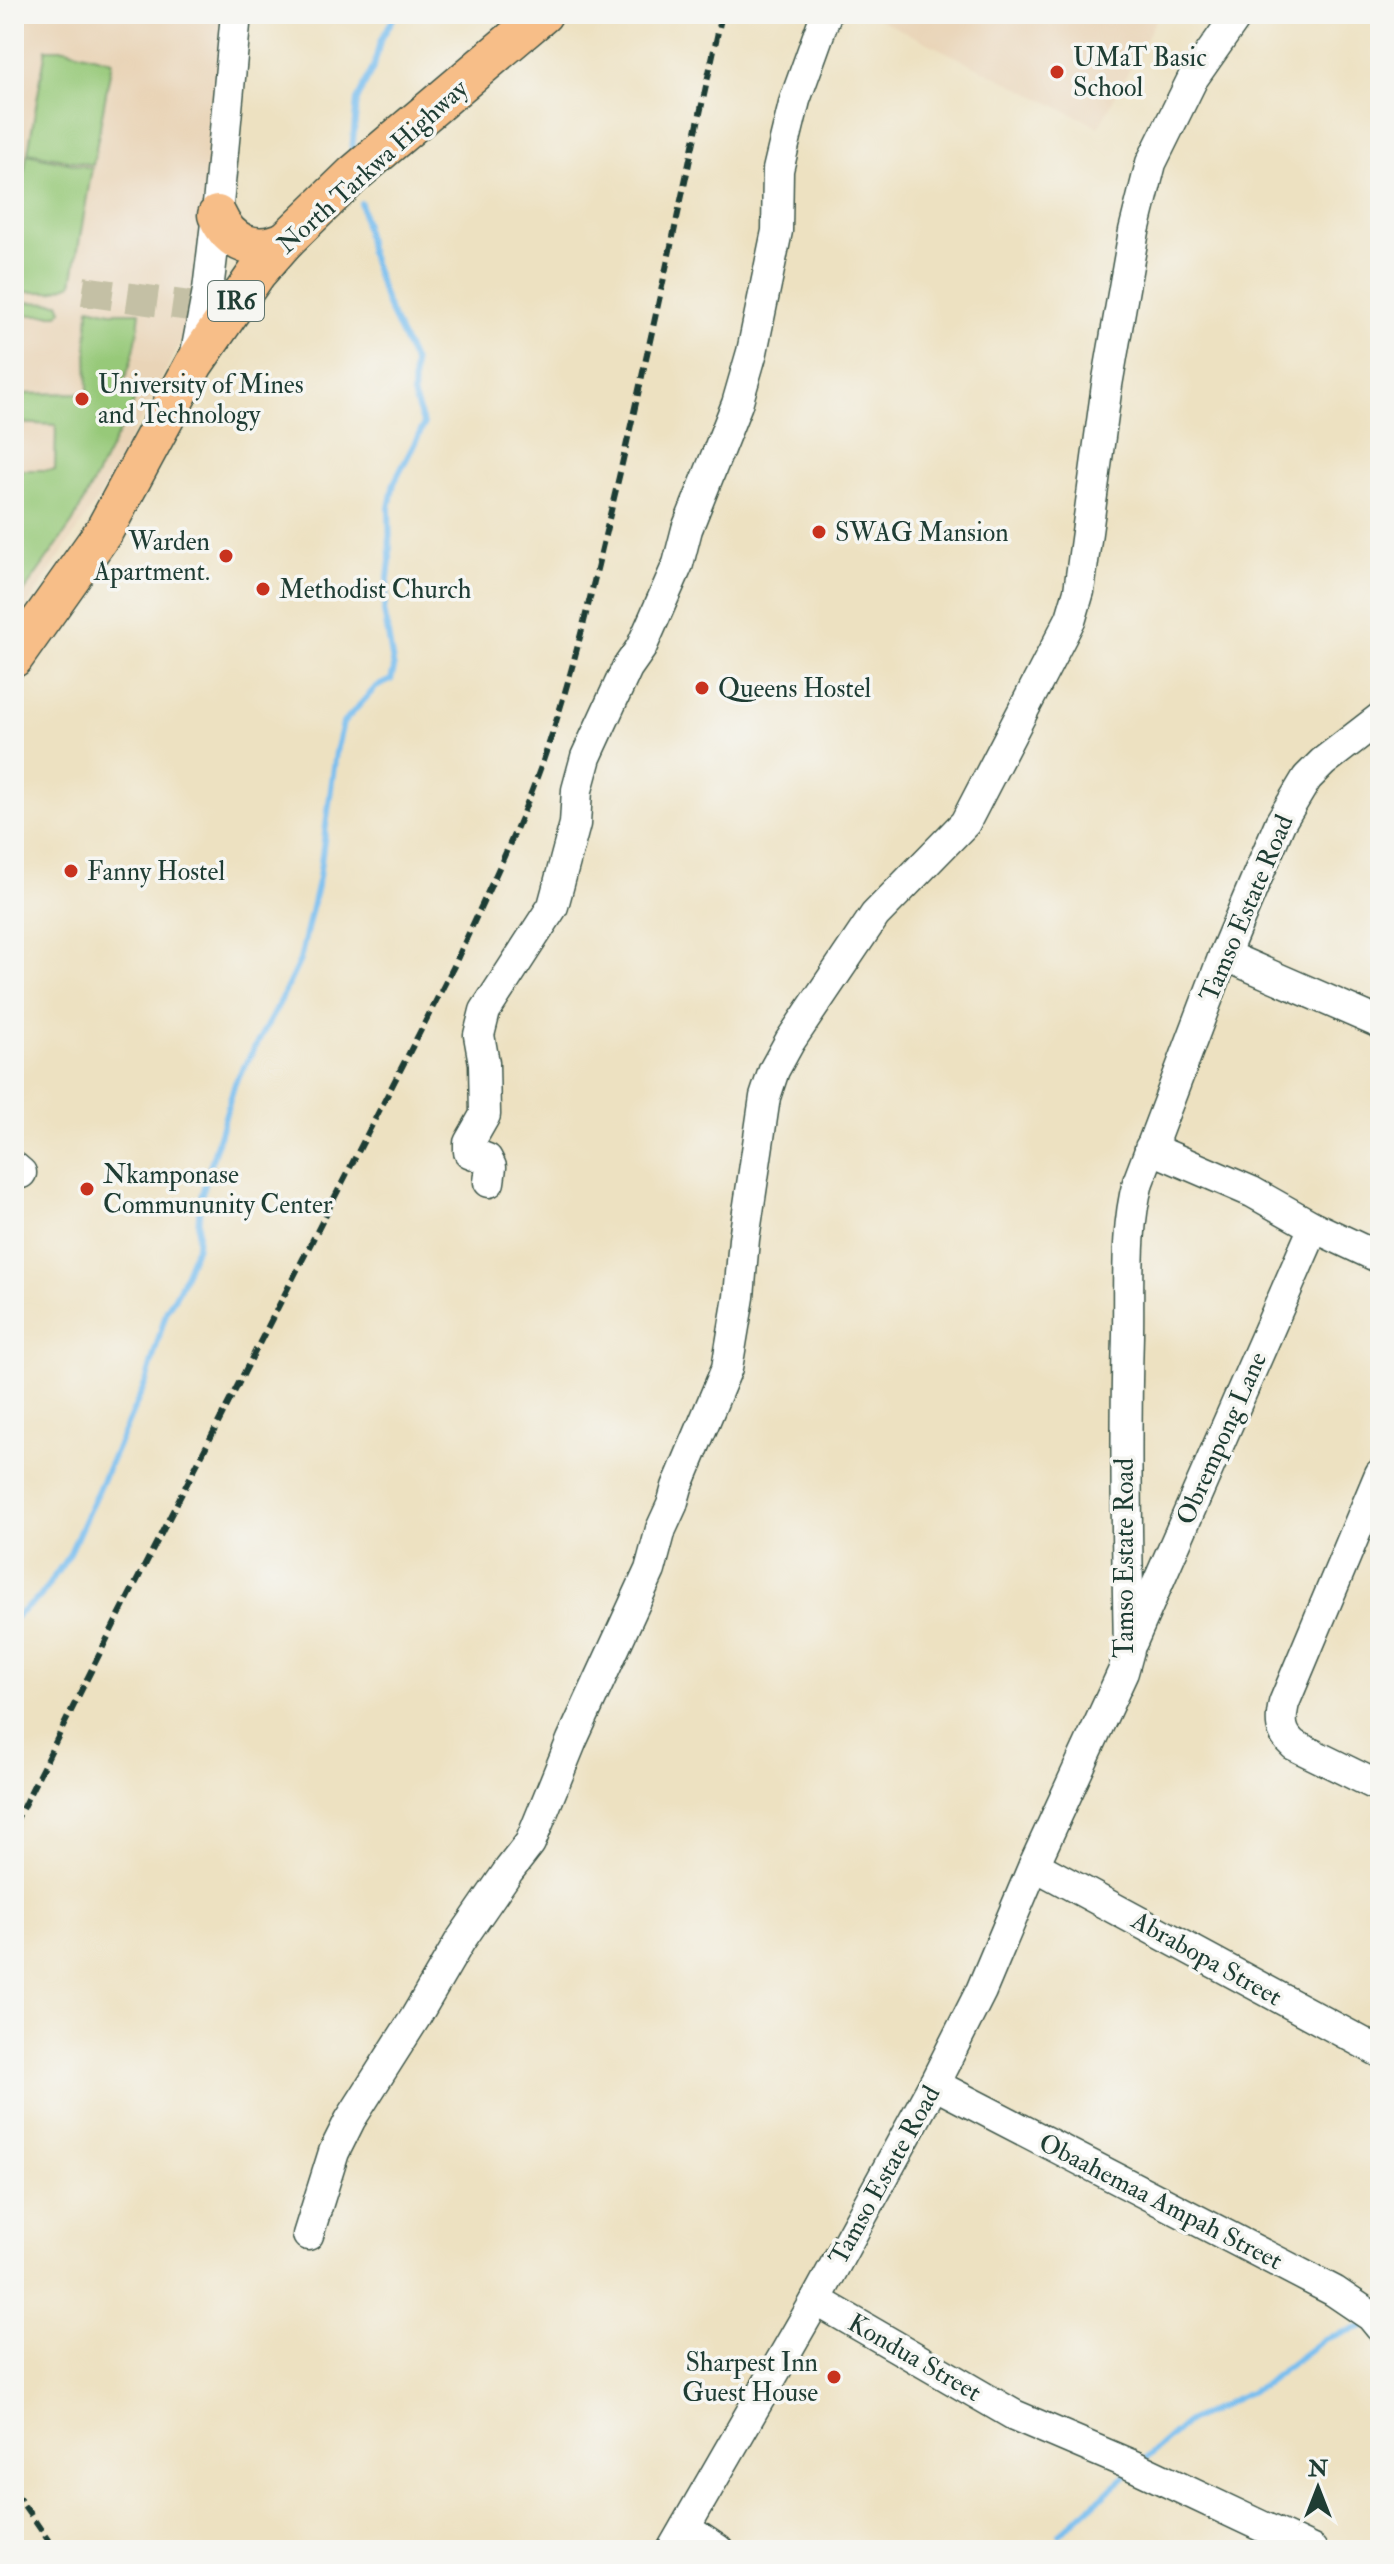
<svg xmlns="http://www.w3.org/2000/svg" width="1394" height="2564" font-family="'IM FELL Double Pica',serif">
<rect width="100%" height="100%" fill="#f6f6f2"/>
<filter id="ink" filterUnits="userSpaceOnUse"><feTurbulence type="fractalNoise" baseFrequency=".0125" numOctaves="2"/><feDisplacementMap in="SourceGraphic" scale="16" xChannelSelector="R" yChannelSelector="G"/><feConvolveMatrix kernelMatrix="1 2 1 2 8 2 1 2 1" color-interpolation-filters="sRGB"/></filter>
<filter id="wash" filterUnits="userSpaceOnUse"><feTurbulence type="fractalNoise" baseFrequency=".006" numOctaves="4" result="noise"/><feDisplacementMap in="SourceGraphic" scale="32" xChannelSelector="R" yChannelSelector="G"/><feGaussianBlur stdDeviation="1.8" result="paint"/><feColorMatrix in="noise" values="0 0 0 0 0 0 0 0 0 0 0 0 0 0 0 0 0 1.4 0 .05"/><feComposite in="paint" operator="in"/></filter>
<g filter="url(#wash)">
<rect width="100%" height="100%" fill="#ede1c1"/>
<g fill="#e9d4b7">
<polygon points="14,14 226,14 202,302 100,496 14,626"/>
<polygon points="873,14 1159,14 1099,127 873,16"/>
</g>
<g fill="#97c979" stroke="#5b8356" stroke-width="2">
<polygon points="46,49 66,49 112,61 93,165 28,152"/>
<polygon points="27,154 92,168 72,284 52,292 14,292 14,239"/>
<polygon points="14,302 59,303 62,310 58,315 14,315"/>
<path d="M89 307 111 312H140C138 337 134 358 124 381L134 402 73 522 23 593 17 597 14 595V470H55L56 425 14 423V394L88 393 87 344Z"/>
</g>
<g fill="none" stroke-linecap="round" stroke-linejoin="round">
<g stroke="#78beef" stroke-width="6">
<polyline points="352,151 357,100 374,66 380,41 396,14"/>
<polyline points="14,1618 40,1597 69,1555 146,1382 167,1309 178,1292 197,1246 200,1200 235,1083 281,1000 300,960 319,877 336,752 343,723 376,687 391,680 394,669 384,611 390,561 389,508 394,483 424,425 413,395 414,362 387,305 370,254 361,203"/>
<polyline points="1143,2461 1186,2423 1262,2386 1324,2339 1367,2325"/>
<polyline points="1059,2534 1129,2473"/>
</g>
</g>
</g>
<g filter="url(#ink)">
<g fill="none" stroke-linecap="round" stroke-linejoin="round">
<polyline stroke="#c4c0a5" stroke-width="30" stroke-dasharray="30 15" stroke-linecap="butt" points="83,291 204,308"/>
<g stroke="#3e5649" stroke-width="33">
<g id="minor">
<polyline points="195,358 208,290 217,215 236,14"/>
<polyline points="1224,955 1380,1023"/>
<polyline points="1150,1148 1252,1192 1314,1227 1380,1258"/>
<polyline points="14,1167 21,1173"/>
<polyline points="489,1182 491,1167 487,1159 469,1152 469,1143 485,1115 484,1063 479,1035 485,1011 553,906 575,824 577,790 586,757 627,668 641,648 678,564 687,529 737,404 752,352 777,231 778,170 783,149 795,100 826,14"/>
<path d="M1380 1474 1284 1703C1280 1721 1280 1733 1294 1745L1380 1787"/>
<polyline points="1132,1642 1314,1227"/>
<polyline points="1034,1865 1380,2052"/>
<polyline points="934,2084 1334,2291 1371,2316 1380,2327"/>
<polyline points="308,2235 334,2152 350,2120 415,2018 460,1941 509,1870 530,1843 572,1740 650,1570 661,1529 672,1505 677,1487 727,1368 739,1297 744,1239 765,1097 774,1070 790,1041 875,915 965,823 1071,618 1079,591 1107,385 1134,231 1151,163 1193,78 1238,14"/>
<polyline points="816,2300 1014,2415 1136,2467 1312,2550"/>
<polyline points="685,2528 718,2550"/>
<path d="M672 2550 816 2300 934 2084 981 1991 1034 1865 1123 1672 1129 1650C1127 1545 1125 1439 1128 1334 1129 1284 1125 1231 1138 1182L1224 955 1280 823 1307 778 1323 762 1380 718"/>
</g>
</g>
<g stroke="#3e5649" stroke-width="41">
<g id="major">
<path d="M217 215C230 245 257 254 286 240"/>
<polyline points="14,658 104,531 194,364 257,273 286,240 354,174 543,14"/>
</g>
</g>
<use href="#minor" stroke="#fff" stroke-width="30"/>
<use href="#major" stroke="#f7be88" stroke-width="38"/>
<g stroke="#1f3d34" stroke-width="6" stroke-dasharray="12 6" stroke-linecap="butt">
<path d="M14 1825 114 1625 454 966C485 896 520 828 545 755 574 671 593 585 614 498 652 337 686 175 722 14"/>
<polyline points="14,2491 55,2550"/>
</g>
</g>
</g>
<g fill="#c8321e" stroke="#f6f6f2" stroke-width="3">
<circle cx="1057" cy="72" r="8"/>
<circle cx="82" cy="399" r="8"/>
<circle cx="819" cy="532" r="8"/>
<circle cx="226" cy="556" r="8"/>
<circle cx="263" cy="589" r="8"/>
<circle cx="702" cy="688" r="8"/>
<circle cx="71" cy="871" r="8"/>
<circle cx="87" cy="1189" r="8"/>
<circle cx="834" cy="2377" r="8"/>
</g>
<g text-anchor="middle" stroke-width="7" stroke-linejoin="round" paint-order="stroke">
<rect fill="#f6f6f2" stroke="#60746d" stroke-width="2" x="208" y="281" width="56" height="40" rx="6"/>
<g font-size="24" font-weight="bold" fill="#1f3d34">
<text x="236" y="309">IR6</text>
</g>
<g font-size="26" fill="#1f3d34" stroke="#f6f6f2" text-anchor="start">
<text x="1073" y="66">UMaT Basic<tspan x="1073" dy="30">School</tspan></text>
<text x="98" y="393">University of Mines<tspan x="98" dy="30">and Technology</tspan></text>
<text x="835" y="541">SWAG Mansion</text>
<text x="210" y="550" text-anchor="end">Warden<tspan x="210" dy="30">Apartment.</tspan></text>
<text x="279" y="598">Methodist Church</text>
<text x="718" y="697">Queens Hostel</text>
<text x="87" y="880">Fanny Hostel</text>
<text x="103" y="1183">Nkamponase<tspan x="103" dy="30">Commununity Center</tspan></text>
<text x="818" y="2371" text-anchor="end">Sharpest Inn<tspan x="818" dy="30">Guest House</tspan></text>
</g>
<g font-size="26" fill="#1f3d34" stroke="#f6f6f2">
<text transform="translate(372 166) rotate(-42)" y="9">North Tarkwa Highway</text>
<text transform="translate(1246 908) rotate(-67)" y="9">Tamso Estate Road</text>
<text transform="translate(1221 1438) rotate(-66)" y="9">Obrempong Lane</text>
<text transform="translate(1124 1558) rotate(-90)" y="9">Tamso Estate Road</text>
<text transform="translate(1207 1958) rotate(29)" y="9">Abrabopa Street</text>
<text transform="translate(884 2175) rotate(-61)" y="9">Tamso Estate Road</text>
<text transform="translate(1161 2201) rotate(27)" y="9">Obaahemaa Ampah Street</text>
<text transform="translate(915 2357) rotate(30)" y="9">Kondua Street</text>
</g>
</g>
<rect width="1394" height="2564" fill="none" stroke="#f6f6f2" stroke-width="48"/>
<g transform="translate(1318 2488)" stroke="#f6f6f2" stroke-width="6" paint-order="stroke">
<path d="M0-6L14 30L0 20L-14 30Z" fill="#1f3d34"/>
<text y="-12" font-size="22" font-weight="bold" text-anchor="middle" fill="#1f3d34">N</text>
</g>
</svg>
